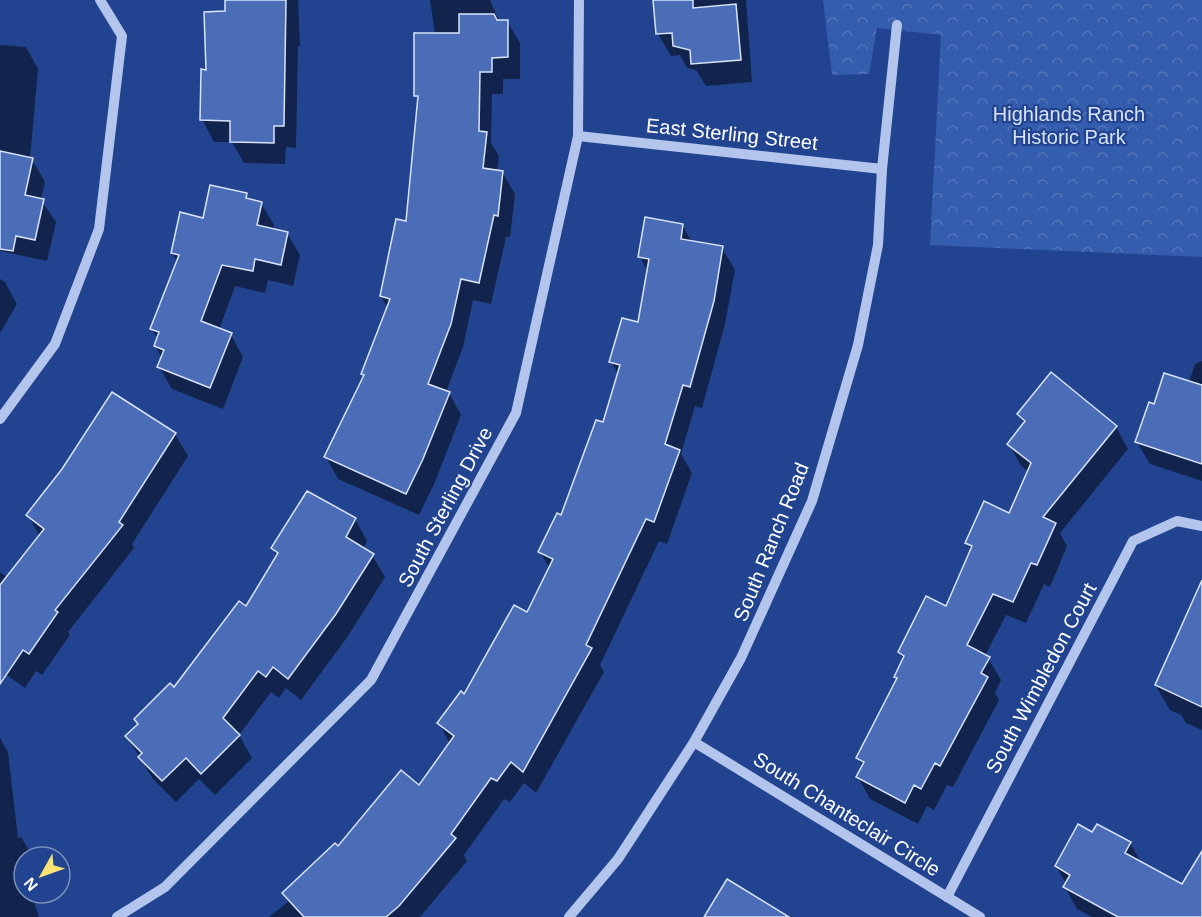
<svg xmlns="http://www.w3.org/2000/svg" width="1202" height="917" font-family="Arial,sans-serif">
<defs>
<pattern id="park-crowns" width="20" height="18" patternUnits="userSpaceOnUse" patternTransform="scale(1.5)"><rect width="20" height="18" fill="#355dae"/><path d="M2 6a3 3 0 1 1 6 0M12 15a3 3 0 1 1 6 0" fill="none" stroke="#5375ba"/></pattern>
</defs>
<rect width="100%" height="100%" fill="#224490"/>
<polygon fill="url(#park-crowns)" points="823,0 1202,0 1202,257 930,245 941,35 877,28 869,74 832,75"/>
<g fill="#0007">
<polygon points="226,0 298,0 300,46 298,46 296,148 286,147 285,164 244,163 232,142 214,142 202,119 207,71 227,12"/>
<polygon points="430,0 490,0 499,21 507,21 520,43 520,79 503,79 503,94 492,94 491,143 499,156 497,172 502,172 515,194 510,237 506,237 491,304 473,300 463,347 446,392 449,393 461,415 435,482 419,515 338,479 326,457 365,378 363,374 388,309 381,296 407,223 419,100 416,95 435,35"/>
<polygon points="655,0 746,0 752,82 706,86 696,70 687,68 680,55 671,56 658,34"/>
<polygon points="0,45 26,47 38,69 30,159 32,160 45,182 41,200 56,222 47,261 0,251"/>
<polygon points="246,194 249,200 261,203 274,225 273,230 287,233 300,255 293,286 268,280 265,293 235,286 219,330 231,335 243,357 223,409 172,389 159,367 162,358 155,346 158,339 151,328 178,262 172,253 205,219"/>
<polygon points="682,225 692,242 722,248 735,270 725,324 702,408 695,406 681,454 692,473 667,544 659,541 600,665 604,672 536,793 524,783 510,802 504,799 464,855 467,861 420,917 269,917 288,902 284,894 338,848 419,787 450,744 439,723 465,696 527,614 550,569 540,552 562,517 604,424 619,375 611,362 639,324 648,272 640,257"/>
<polygon points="0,279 5,282 17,304 0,333"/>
<polygon points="1202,361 1202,481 1150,464 1137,442 1155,406 1189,382 1195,364"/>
<polygon points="112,394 175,434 188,456 132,544 134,548 68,632 70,635 42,675 36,671 25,688 0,670 0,572 8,578 40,537 28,515 63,470"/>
<polygon points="1019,414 1116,427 1128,449 1060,533 1067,546 1050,587 1044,584 1026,623 1006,615 985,656 988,658 1001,680 995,693 999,700 953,787 947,785 934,810 927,806 918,824 870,799 858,777 863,767 858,758 898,681 895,676 904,660 899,652 947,609 972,551 967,543 1010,515 1029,472 1021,466 1009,444 1024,424"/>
<polygon points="355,519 367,541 363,549 372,555 385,577 348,636 301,700 286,688 279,698 271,692 239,735 252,758 215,795 199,779 176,802 153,779 127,737 174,689 246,609 278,557 272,548"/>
<polygon points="1189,612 1202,618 1202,730 1186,723 1181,715 1170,710 1157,688"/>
<polygon points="0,738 8,752 18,838 21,837 33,857 24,857 24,893 36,893 37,896 33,898 39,917 0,917"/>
<polygon points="1092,834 1130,843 1142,864 1182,886 1202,879 1202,917 1092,917 1077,909 1065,887 1066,884 1056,866"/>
</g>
<g fill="#4b6db7" stroke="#d8e3f9" stroke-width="1.5">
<polygon points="225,0 286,0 284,126 274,126 274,143 230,142 230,121 200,120 201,69 206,70 204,12 225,11"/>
<polygon points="653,0 693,0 693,8 736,4 741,60 691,64 690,50 673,46 672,33 656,34"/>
<polygon points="459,14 494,14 497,20 508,20 508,57 492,58 492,72 480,72 479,131 487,132 483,168 503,171 498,216 494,215 479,283 461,279 451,324 428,384 450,392 423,459 406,494 324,457 364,375 361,374 390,299 380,296 396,219 406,221 418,96 414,96 414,33 459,33"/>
<polygon points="0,151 33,158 25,195 44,199 35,240 16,236 13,251 0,249"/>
<polygon points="210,185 247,193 246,198 262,202 257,225 288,232 281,265 255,259 253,271 222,265 201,321 232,333 210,388 157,367 164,350 154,346 159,332 150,329 179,255 171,253 180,212 203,218"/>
<polygon points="645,217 683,224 681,239 723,246 714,301 690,387 683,385 665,444 680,450 654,522 646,519 586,645 592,648 523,772 511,762 497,781 491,778 451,834 456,838 399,906 386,917 304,917 282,893 335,843 338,846 401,770 419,785 454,736 437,723 461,691 464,694 514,605 527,612 553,559 538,552 557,513 561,515 596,420 603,422 620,365 609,362 622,318 638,322 649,259 638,257"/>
<polygon points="1051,372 1117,426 1043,517 1056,523 1037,565 1031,563 1013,602 993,594 967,645 990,657 981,673 988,677 940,766 935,763 921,789 914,785 905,803 856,777 864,762 856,758 897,678 894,677 904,656 898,652 926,596 946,606 972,546 965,543 984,501 1009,513 1031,463 1007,444 1025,421 1017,414"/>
<polygon points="1164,373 1202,385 1202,464 1135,442 1149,402 1154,404"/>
<polygon points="112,392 176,433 119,522 123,525 55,610 58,612 29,654 23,650 0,684 0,585 44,529 26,515 62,469"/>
<polygon points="307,491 356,518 346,537 374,554 336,614 288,679 273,667 266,677 258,671 223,718 240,735 201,774 186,758 162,781 138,757 142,753 125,736 138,724 134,719 170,683 174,687 239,601 246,606 278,553 271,548"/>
<polygon points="1202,580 1202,707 1155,685"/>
<polygon points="1078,824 1092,832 1097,824 1131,842 1125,853 1182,884 1202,851 1202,917 1118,917 1063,887 1070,875 1055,866"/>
<polygon points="727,879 789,917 704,917"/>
</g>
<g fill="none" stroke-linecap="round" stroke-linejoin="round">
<g stroke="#b3c5ed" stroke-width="10">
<polyline points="578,136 882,169"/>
<polyline points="0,419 55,344 99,229 122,36 100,0"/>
<polyline points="694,742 980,917"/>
<polyline points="947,897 1133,541 1177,521 1202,526"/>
<polyline points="117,917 165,887 371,680 516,413 578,136 579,0"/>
<polyline points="569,917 618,859 694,742 741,658 812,501 858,345 878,245 882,169 897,25"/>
</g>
</g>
<g text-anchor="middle" stroke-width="4.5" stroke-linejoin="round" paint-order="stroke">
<g font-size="20" fill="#d8e3f9" stroke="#224490">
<text x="1069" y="121">Highlands Ranch<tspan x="1069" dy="23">Historic Park</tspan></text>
</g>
<g font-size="20" fill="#fff" stroke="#224490">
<text transform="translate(732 134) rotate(6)" y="7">East Sterling Street</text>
<text transform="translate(445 507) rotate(-62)" y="7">South Sterling Drive</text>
<text transform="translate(771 542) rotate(-68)" y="7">South Ranch Road</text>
<text transform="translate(1041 678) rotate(-62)" y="7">South Wimbledon Court</text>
<text transform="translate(847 814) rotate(32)" y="7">South Chanteclair Circle</text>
</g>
</g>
<g transform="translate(42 875) rotate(230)"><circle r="28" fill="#224490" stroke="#7a8fbc" stroke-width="1.5"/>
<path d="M0-4.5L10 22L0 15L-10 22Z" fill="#f9e374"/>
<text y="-9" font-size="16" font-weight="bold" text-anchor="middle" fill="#ffffff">N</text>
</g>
</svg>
